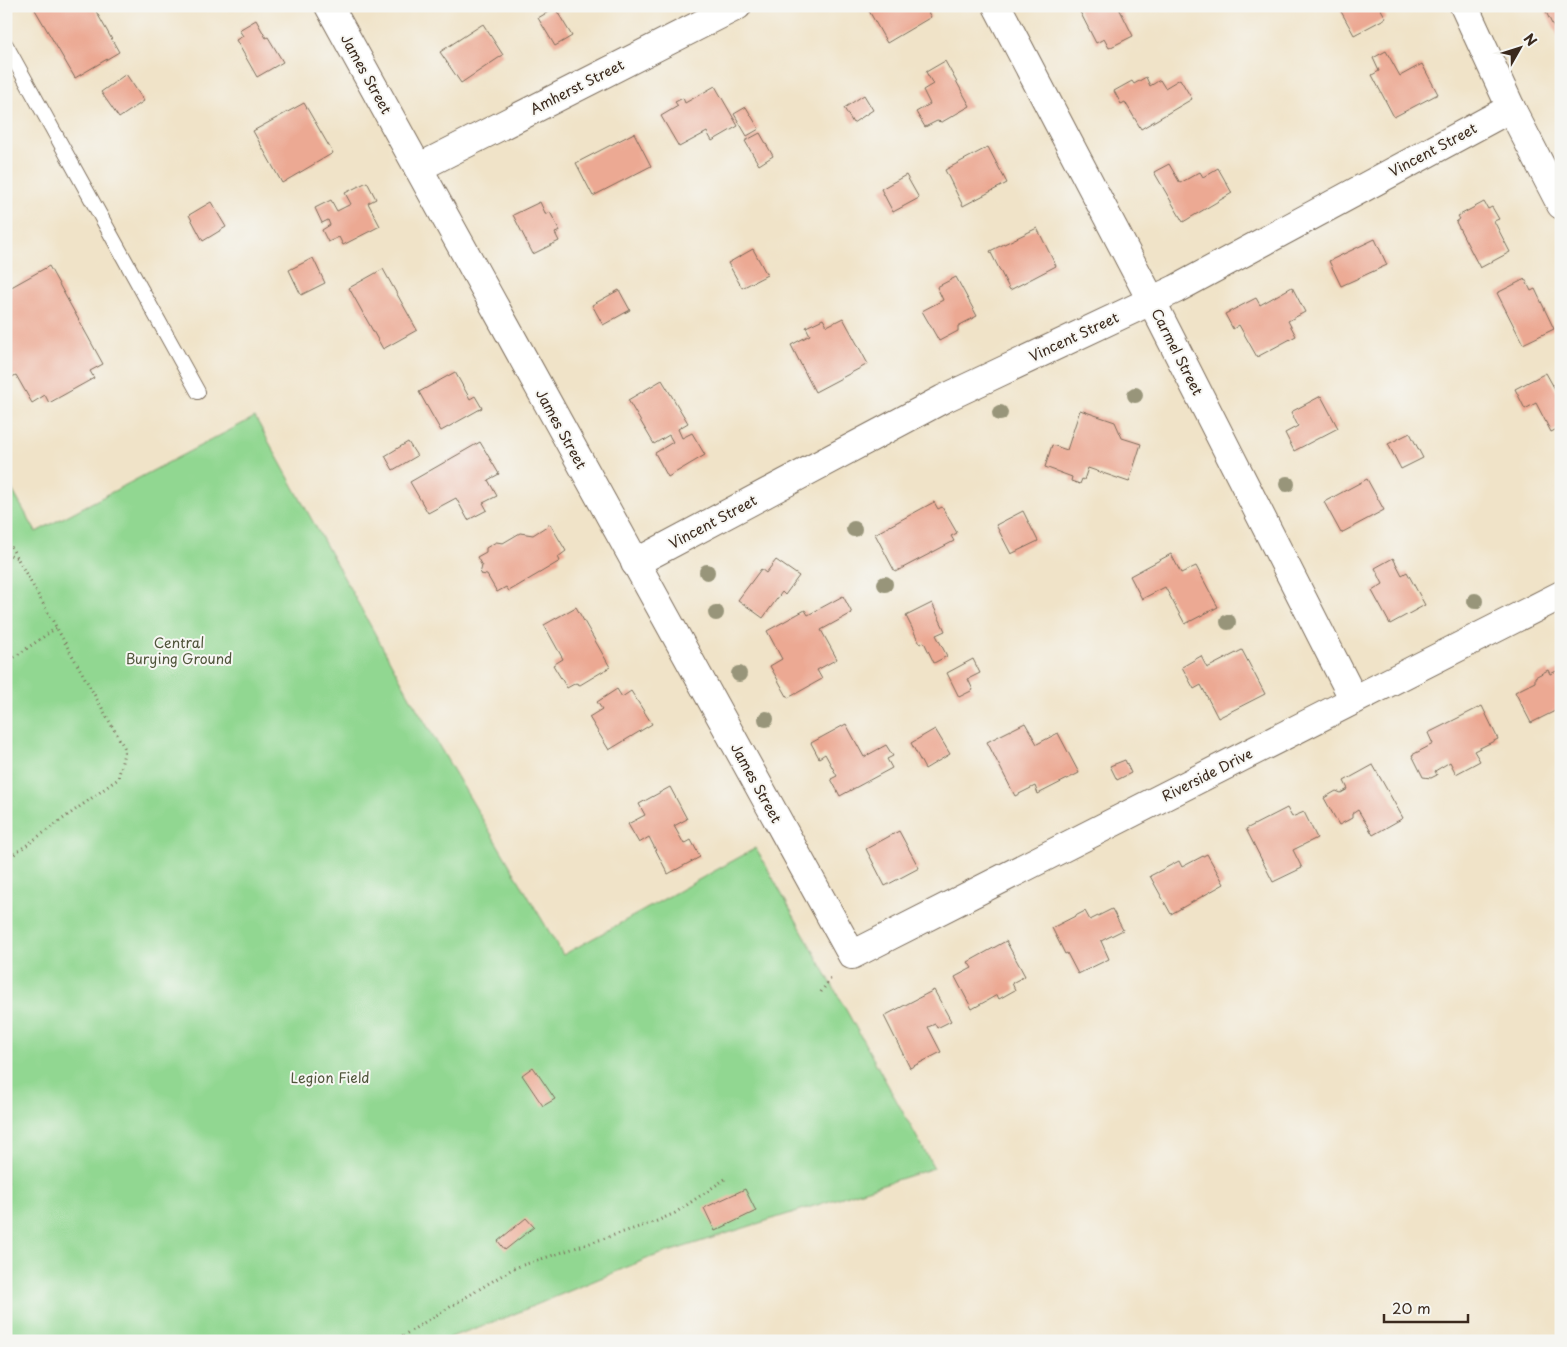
<svg xmlns="http://www.w3.org/2000/svg" width="1567" height="1347" font-family="'Playpen Sans',sans-serif">
<rect width="100%" height="100%" fill="#f6f6f2"/>
<filter id="ink" filterUnits="userSpaceOnUse"><feTurbulence type="fractalNoise" baseFrequency=".02" numOctaves="2"/><feDisplacementMap in="SourceGraphic" scale="10" xChannelSelector="R" yChannelSelector="G"/><feConvolveMatrix kernelMatrix="1 2 1 2 8 2 1 2 1" color-interpolation-filters="sRGB"/></filter>
<filter id="wash" filterUnits="userSpaceOnUse"><feTurbulence type="fractalNoise" baseFrequency=".0096" numOctaves="4" result="noise"/><feDisplacementMap in="SourceGraphic" scale="20" xChannelSelector="R" yChannelSelector="G"/><feGaussianBlur stdDeviation="1.12" result="paint"/><feColorMatrix in="noise" values="0 0 0 0 0 0 0 0 0 0 0 0 0 0 0 0 0 1.4 0 .05"/><feComposite in="paint" operator="in"/></filter>
<g filter="url(#wash)">
<rect width="100%" height="100%" fill="#f0e3c8"/>
<polygon fill="#91d791" stroke="#668058" points="255,417 410,697 563,955 756,848 934,1168 649,1258 502,1319 456,1335 443,1341 6,1341 6,479 36,532"/>
<g id="blocks">
<g fill="#eca993">
<polygon points="37,6 93,6 119,52 75,78 34,8"/>
<polygon points="873,6 924,6 931,17 887,43 868,9"/>
<polygon points="1077,6 1118,6 1133,36 1109,48 1104,39 1096,43"/>
<polygon points="1338,6 1379,6 1386,18 1354,35"/>
<polygon points="1558,6 1561,6 1561,42 1546,12"/>
<polygon points="555,8 572,36 555,46 538,18"/>
<polygon points="256,20 266,38 268,37 283,62 257,77 236,40 243,36 239,30"/>
<polygon points="483,24 503,55 461,83 440,52"/>
<polygon points="1386,51 1400,76 1422,64 1438,94 1394,117 1372,75 1379,71 1373,58"/>
<polygon points="945,61 970,106 942,122 937,121 925,127 916,112 930,104 923,90 933,84 926,72"/>
<polygon points="126,74 144,101 119,118 101,92"/>
<polygon points="1146,77 1150,86 1160,80 1165,88 1180,79 1192,99 1141,129 1125,102 1121,104 1114,91 1132,81 1134,84"/>
<polygon points="715,86 738,126 712,141 707,132 679,147 661,116 678,106 675,102 683,98 685,103"/>
<polygon points="864,95 873,110 853,123 844,108"/>
<polygon points="304,103 333,153 282,183 253,131"/>
<polygon points="746,107 759,129 747,136 734,114"/>
<polygon points="634,133 651,166 593,196 576,163"/>
<polygon points="760,133 773,156 759,165 745,141"/>
<polygon points="988,147 1007,183 963,206 945,170"/>
<polygon points="1169,164 1180,183 1200,172 1203,177 1218,168 1232,193 1183,222 1154,172"/>
<polygon points="906,175 919,198 893,212 881,189"/>
<polygon points="367,182 376,199 368,203 380,226 343,245 339,237 328,242 322,230 330,225 328,220 322,223 315,208 331,200 337,211 351,204 345,193"/>
<polygon points="211,202 226,227 203,241 189,215"/>
<polygon points="540,202 546,215 550,212 560,231 555,233 559,241 533,254 513,215"/>
<polygon points="1484,202 1488,209 1492,207 1499,219 1494,221 1510,252 1480,268 1456,222 1460,219 1458,216"/>
<polygon points="1037,228 1056,266 1010,290 990,251"/>
<polygon points="1375,239 1387,265 1341,286 1329,261"/>
<polygon points="753,249 767,275 742,288 728,263"/>
<polygon points="313,258 325,283 301,295 289,270"/>
<polygon points="49,266 103,364 90,371 94,378 49,403 45,395 32,403 16,375 10,378 6,372 6,290"/>
<polygon points="383,269 417,330 383,349 349,288"/>
<polygon points="956,277 977,316 958,326 958,331 939,341 922,311 943,300 937,287"/>
<polygon points="1525,279 1531,291 1535,289 1554,329 1523,344 1497,293"/>
<polygon points="1292,287 1305,312 1288,321 1296,336 1257,357 1239,325 1233,329 1225,314 1256,298 1260,305"/>
<polygon points="619,290 630,310 603,325 592,305"/>
<polygon points="843,318 868,364 815,392 791,345 810,335 806,327 823,319 827,326"/>
<polygon points="455,372 470,399 475,396 482,408 441,431 419,392"/>
<polygon points="1546,373 1556,391 1561,388 1561,427 1551,432 1536,403 1525,409 1515,389"/>
<polygon points="662,380 688,423 678,429 682,438 692,433 705,455 668,477 655,453 673,442 669,435 654,444 628,400"/>
<polygon points="1321,396 1338,428 1294,451 1285,433 1298,426 1291,412"/>
<polygon points="1080,410 1115,422 1122,438 1141,444 1129,482 1088,468 1084,480 1082,479 1080,484 1071,481 1072,477 1045,467 1052,445 1067,450"/>
<polygon points="1410,433 1423,458 1401,469 1388,444"/>
<polygon points="408,442 417,456 393,470 385,456"/>
<polygon points="480,442 499,474 488,480 497,496 483,503 487,510 468,520 456,498 428,513 410,482"/>
<polygon points="1367,479 1384,510 1341,533 1324,502"/>
<polygon points="934,502 938,509 942,507 957,533 951,536 954,541 895,572 875,534"/>
<polygon points="1023,511 1038,541 1011,554 996,525"/>
<polygon points="550,524 566,551 558,557 560,561 509,591 506,587 497,592 487,575 480,574 482,566 477,557 486,552 486,548 496,542 503,543 520,533 533,535"/>
<polygon points="1171,554 1181,573 1196,566 1218,607 1185,624 1165,587 1142,599 1130,576"/>
<polygon points="1393,558 1402,575 1407,572 1425,605 1390,624 1372,591 1383,584 1375,568"/>
<polygon points="776,560 799,576 785,595 782,592 763,618 738,600 761,569 766,573"/>
<polygon points="843,596 852,613 821,630 837,659 817,670 822,679 788,698 770,666 782,659 767,631 805,610 808,615"/>
<polygon points="932,603 945,631 936,635 947,656 934,663 924,642 920,644 906,616"/>
<polygon points="576,607 610,667 580,685 576,683 567,688 553,665 563,659 544,625"/>
<polygon points="1242,650 1265,694 1218,718 1201,685 1194,689 1182,667 1201,656 1207,668"/>
<polygon points="973,659 980,673 968,679 973,690 959,697 947,673"/>
<polygon points="1561,669 1561,708 1531,723 1515,692 1535,682 1535,677 1548,670 1550,674"/>
<polygon points="617,689 622,697 631,691 652,724 609,750 589,717 602,709 597,702"/>
<polygon points="1482,706 1498,739 1474,751 1480,761 1456,774 1450,762 1435,771 1437,775 1431,778 1423,777 1412,755 1433,744 1428,733"/>
<polygon points="1025,723 1037,744 1058,733 1079,773 1038,794 1035,786 1015,796 987,742"/>
<polygon points="846,724 864,757 886,745 893,756 887,759 892,768 840,796 831,779 837,776 825,754 819,758 811,743"/>
<polygon points="935,729 950,754 925,769 911,743"/>
<polygon points="1125,760 1131,773 1117,780 1110,766"/>
<polygon points="1373,765 1403,818 1373,835 1358,810 1352,814 1352,818 1339,825 1324,798 1336,791 1341,793 1348,789 1344,781"/>
<polygon points="670,787 687,819 674,826 684,844 691,840 700,857 668,874 649,837 639,843 628,824 645,815 639,804"/>
<polygon points="1287,808 1292,817 1304,812 1317,838 1293,850 1302,868 1273,882 1246,829"/>
<polygon points="899,831 919,868 885,886 866,849"/>
<polygon points="1207,854 1224,884 1171,914 1150,876 1179,861 1182,867"/>
<polygon points="1112,909 1123,930 1101,941 1109,959 1078,974 1067,953 1065,954 1052,928 1085,911 1090,920"/>
<polygon points="1006,941 1025,976 1012,983 1015,990 999,999 997,995 972,1009 955,977 972,968 968,962"/>
<polygon points="934,990 951,1021 937,1028 935,1024 928,1027 941,1052 910,1068 884,1016"/>
<polygon points="533,1067 555,1099 543,1106 522,1075"/>
<polygon points="745,1189 756,1211 715,1231 704,1208"/>
<polygon points="526,1218 534,1227 505,1250 498,1241"/>
</g>
</g>
</g>
<g filter="url(#ink)">
<use href="#blocks" fill-opacity="0" stroke="#7a6b5a" stroke-width="1"/>
<g fill="none" stroke-linecap="round" stroke-linejoin="round">
<g stroke="#7a6b5a" stroke-width="16">
<polyline id="service" points="6,45 198,392"/>
</g>
<g stroke="#7a6b5a" stroke-width="30">
<g id="minor">
<polyline points="329,6 852,955 1561,595"/>
<polyline points="997,6 1151,300 1354,700"/>
<polyline points="1464,6 1511,108 1561,205"/>
<polyline points="418,168 737,6"/>
<polyline points="635,563 943,399 1176,289 1511,108"/>
</g>
</g>
<g stroke="#7a6b5a" stroke-width="3" stroke-dasharray="1 4" stroke-linecap="butt">
<polyline points="6,538 125,749 118,779 6,860"/>
<polyline points="6,553 17,558"/>
<polyline points="6,663 56,628"/>
<polyline points="821,992 831,978"/>
<polyline points="394,1341 514,1268 657,1221 675,1213 725,1179"/>
</g>
<use href="#service" stroke="#fff" stroke-width="14"/>
<use href="#minor" stroke="#fff" stroke-width="28"/>
</g>
<g fill="#98957a">
<circle cx="1135" cy="395" r="8"/>
<circle cx="1000" cy="413" r="8"/>
<circle cx="1287" cy="484" r="8"/>
<circle cx="854" cy="529" r="8"/>
<circle cx="707" cy="572" r="8"/>
<circle cx="885" cy="584" r="8"/>
<circle cx="1475" cy="601" r="8"/>
<circle cx="716" cy="613" r="8"/>
<circle cx="1228" cy="622" r="8"/>
<circle cx="739" cy="674" r="8"/>
<circle cx="766" cy="719" r="8"/>
</g>
</g>
<g text-anchor="middle" stroke-width="4" stroke-linejoin="round" paint-order="stroke">
<g font-size="14" fill="#3b2a1e" stroke="#f6f6f2">
<text transform="translate(366 74) rotate(61)" y="5">James Street</text>
<text transform="translate(577 87) rotate(-27)" y="5">Amherst Street</text>
<text transform="translate(1433 150) rotate(-28)" y="5">Vincent Street</text>
<text transform="translate(1074 337) rotate(-25)" y="5">Vincent Street</text>
<text transform="translate(1177 352) rotate(63)" y="5">Carmel Street</text>
<text transform="translate(561 429) rotate(61)" y="5">James Street</text>
<text transform="translate(713 522) rotate(-28)" y="5">Vincent Street</text>
<text transform="translate(1207 775) rotate(-27)" y="5">Riverside Drive</text>
<text transform="translate(756 783) rotate(61)" y="5">James Street</text>
</g>
<g font-size="14" fill="#50553b" stroke="#f6f6f2">
<text x="179" y="648">Central<tspan x="179" dy="16">Burying Ground</tspan></text>
<text x="330" y="1083">Legion Field</text>
</g>
</g>
<rect width="1567" height="1347" fill="none" stroke="#f6f6f2" stroke-width="25"/>
<g transform="translate(1520 48) rotate(51)" stroke="#f6f6f2" stroke-width="4" paint-order="stroke">
<path d="M0-4L9 19L0 12L-9 19Z" fill="#3b2a1e"/>
<text y="-8" font-size="14" font-weight="bold" text-anchor="middle" fill="#3b2a1e">N</text>
</g>
<path d="M1384 1314v8h84v-8" fill="none" stroke="#3b2a1e" stroke-width="2.5"/>
<text x="1392" y="1314" font-size="15" fill="#3b2a1e" stroke="#f6f6f2" stroke-width="4" paint-order="stroke">20 m</text>
</svg>
